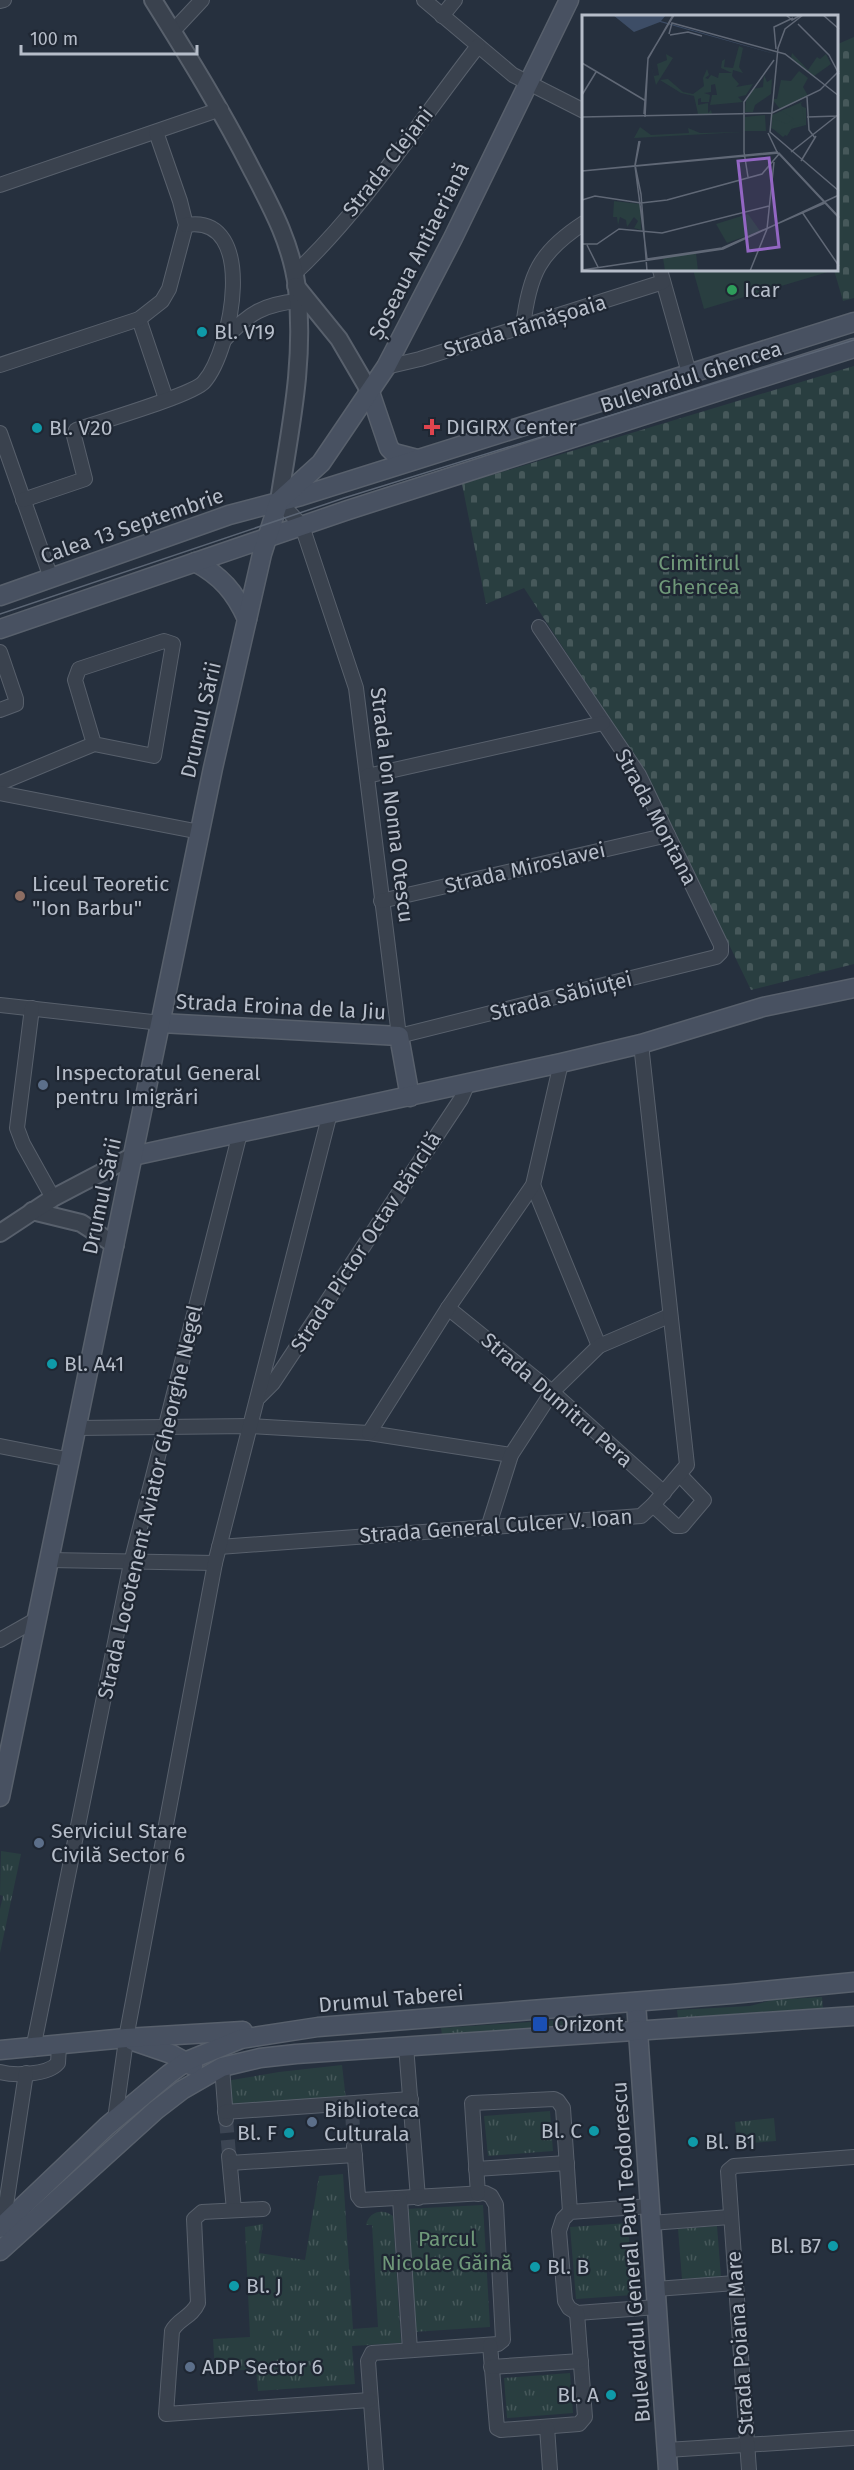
<svg xmlns="http://www.w3.org/2000/svg" width="854" height="2470" font-family="'Fira Sans',sans-serif">
<defs>
<pattern id="grass-tufts" width="24" height="20" patternUnits="userSpaceOnUse" patternTransform="scale(1.5)"><rect width="24" height="20" fill="#293e40"/><path d="M3 7l-1-3M5 7V3M7 7l1-3M15 17l-1-3M17 17v-4M19 17l1-3" fill="none" stroke="#46585a"/></pattern>
<pattern id="cemetery-stones" width="16" height="16" patternUnits="userSpaceOnUse" patternTransform="scale(1.5)"><rect width="16" height="16" fill="#293e40"/><path d="M2 7V4a2 2 0 0 1 4 0v3zM10 15v-3a2 2 0 0 1 4 0v3z" fill="#46585a"/></pattern>
</defs>
<rect width="100%" height="100%" fill="#26303e"/>
<g fill="url(#grass-tufts)">
<polygon points="1,1851 21,1854 0,1953 0,1909 3,1896 0,1895"/>
<polygon points="822,1997 823,2008 678,2018 677,2010 750,2006 772,2000"/>
<polygon points="590,2018 592,2019 590,2024 442,2035 441,2028"/>
<polygon points="342,2065 346,2100 228,2108 226,2081 279,2072"/>
<polygon points="550,2111 553,2151 488,2156 484,2116"/>
<polygon points="774,2118 776,2141 737,2144 735,2122"/>
<path d="M343 2174 353 2329 378 2327 372 2225H366C369 2211 383 2208 393 2216L401 2343 352 2346 355 2384 258 2391 256 2369 215 2372 213 2339 250 2337 245 2227 263 2224 259 2253 305 2260 319 2176Z"/>
<polygon points="483,2205 490,2327 412,2332 405,2209"/>
<polygon points="628,2223 633,2295 576,2299 570,2227"/>
<polygon points="717,2226 721,2277 682,2279 678,2229"/>
<polygon points="570,2373 573,2413 507,2418 504,2378"/>
</g>
<g fill="url(#cemetery-stones)">
<polygon points="854,37 854,298 843,301 834,270 838,270 838,44"/>
<polygon points="854,366 854,964 751,990 649,779 524,588 486,604 462,484"/>
</g>
<polygon fill="#293e40" points="693,270 827,270 828,272 704,309"/>
<g fill="none" stroke-linecap="round" stroke-linejoin="round">
<g stroke="#3c4553" stroke-width="14" stroke-dasharray="14 7" stroke-linecap="butt">
<polyline points="352,2111 354,2146"/>
<polyline points="226,2119 229,2154"/>
</g>
<g stroke="#58606c" stroke-width="16">
<g id="minor">
<polyline points="424,0 513,75 584,111"/>
<polyline points="0,1 4,0"/>
<polyline points="442,16 455,0"/>
<polyline points="173,31 202,0"/>
<polyline points="0,185 221,109"/>
<polyline points="660,270 689,373"/>
<path d="M294 274C363 210 420 120 478 46"/>
<polyline points="139,319 166,399"/>
<path d="M523 327C529 275 539 252 584 223"/>
<path d="M225 339C249 313 264 304 298 301"/>
<polyline points="0,365 139,319 162,301 169,289 186,225 180,201 156,132"/>
<polyline points="386,367 420,359 663,282"/>
<polyline points="0,433 51,578"/>
<path d="M23 500 85 479 74 436 76 430C99 422 193 395 204 382 232 350 259 213 186 225"/>
<polyline points="279,501 302,526 356,688 399,1036 716,957 721,952 721,945 639,775 539,627"/>
<polyline points="0,652 16,699 16,704 0,710"/>
<polyline points="367,776 603,723"/>
<polyline points="0,783 94,744 154,756 173,644 164,641 79,669 75,680 94,744"/>
<polyline points="0,793 200,832"/>
<polyline points="381,901 668,835"/>
<polyline points="0,1005 161,1023"/>
<polyline points="32,1008 17,1128 23,1144 53,1198"/>
<polyline points="533,1185 599,1346"/>
<polyline points="448,1308 552,1392 664,1493"/>
<polyline points="259,1397 273,1383 461,1099 468,1083"/>
<polyline points="77,1428 250,1426 369,1433 511,1455"/>
<polyline points="369,1433 448,1308 533,1185 561,1063"/>
<polyline points="0,1446 71,1460"/>
<polyline points="653,1505 676,1526 682,1526 704,1500 680,1475"/>
<polyline points="488,1528 511,1455 552,1392 599,1346 669,1316"/>
<polyline points="219,1547 641,1516 653,1505 687,1465 641,1044"/>
<polyline points="50,1560 215,1563"/>
<polyline points="0,1640 37,1619"/>
<polyline points="406,2046 418,2198"/>
<polyline points="33,2049 131,1563 240,1133"/>
<polyline points="222,2067 226,2119"/>
<path d="M0 2072C14 2076 48 2075 58 2063L59 2046"/>
<polyline points="225,2112 411,2099"/>
<polyline points="115,2119 127,2033 215,1563 330,1113"/>
<polyline points="354,2146 358,2196 361,2200 485,2193 491,2196 496,2205 503,2340 498,2344 372,2353 368,2361 376,2470"/>
<polyline points="229,2156 234,2210"/>
<polyline points="230,2163 355,2155"/>
<polyline points="476,2169 567,2163"/>
<polyline points="478,2194 472,2103 554,2099 558,2101 563,2108 570,2212"/>
<polyline points="400,2199 410,2350"/>
<polyline points="650,2206 570,2212 563,2219 559,2231 565,2301 569,2308 577,2313 657,2307"/>
<path d="M263 2209 202 2212 194 2219 198 2303C192 2317 178 2319 172 2331L166 2414 370 2400"/>
<polyline points="651,2223 730,2217"/>
<polyline points="3,2225 26,2073"/>
<polyline points="656,2289 735,2283"/>
<polyline points="490,2345 497,2428 501,2430 579,2424 585,2417 577,2313"/>
<polyline points="491,2367 581,2361"/>
<polyline points="547,2427 550,2470"/>
<polyline points="667,2450 854,2438"/>
<polyline points="749,2470 728,2171 734,2166 854,2157"/>
</g>
</g>
<g stroke="#58606c" stroke-width="20">
<g id="tertiary">
<path d="M153 0C188 56 222 111 252 170 272 208 292 245 297 288 305 364 290 428 279 501"/>
<polyline points="296,286 339,339 370,392"/>
<polyline points="32,1211 81,1223 115,1245"/>
<polyline points="0,1233 53,1198 133,1156"/>
</g>
</g>
<g stroke="#58606c" stroke-width="21">
<g id="secondary">
<polyline points="370,392 389,448 394,453 417,459"/>
<path d="M195 562C221 576 235 592 247 619"/>
<polyline points="0,596 229,515 301,496 854,322"/>
<polyline points="0,629 348,510 854,348"/>
<polyline points="161,1023 399,1036 410,1097"/>
<polyline points="133,1156 561,1063 641,1044 763,1007 854,988"/>
<polyline points="0,1797 213,768 262,554 279,501 321,463 386,367 453,238 569,0"/>
<polyline points="636,2002 668,2470"/>
<polyline points="133,2041 171,2054 193,2066"/>
<polyline points="0,2050 126,2038 243,2031"/>
<polyline points="0,2228 107,2126 169,2074 187,2061 241,2039 318,2027 732,1994 854,1982"/>
<polyline points="0,2251 156,2110 182,2090 222,2067 260,2058 296,2054 854,2016"/>
</g>
</g>
<use href="#minor" stroke="#3a424e" stroke-width="14"/>
<use href="#tertiary" stroke="#3a424e" stroke-width="16"/>
<use href="#secondary" stroke="#485161" stroke-width="18"/>
<polyline stroke="#5c6675" stroke-width="1.5" points="0,614 344,498 854,340"/>
</g>
<circle fill="#2e9e5b" stroke="#1f2733" stroke-width="2" cx="732" cy="290" r="6"/>
<g fill="#0f9aa8" stroke="#1f2733" stroke-width="2">
<circle cx="202" cy="332" r="6"/>
<circle cx="37" cy="428" r="6"/>
<circle cx="52" cy="1364" r="6"/>
<circle cx="594" cy="2131" r="6"/>
<circle cx="289" cy="2133" r="6"/>
<circle cx="693" cy="2142" r="6"/>
<circle cx="833" cy="2246" r="6"/>
<circle cx="535" cy="2267" r="6"/>
<circle cx="234" cy="2286" r="6"/>
<circle cx="611" cy="2395" r="6"/>
</g>
<path fill="#e0444e" stroke="#1f2733" stroke-width="2" d="M429 418h6v6h6v6h-6v6h-6v-6h-6v-6h6z"/>
<circle fill="#8d6e63" stroke="#1f2733" stroke-width="2" cx="20" cy="896" r="6"/>
<g fill="#5c6f8a" stroke="#1f2733" stroke-width="2">
<circle cx="43" cy="1085" r="6"/>
<circle cx="39" cy="1843" r="6"/>
<circle cx="312" cy="2122" r="6"/>
<circle cx="190" cy="2367" r="6"/>
</g>
<rect fill="#1a4fb4" stroke="#1f2733" stroke-width="2" x="532" y="2016" width="16" height="16" rx="3"/>
<g text-anchor="middle" stroke-width="4.5" stroke-linejoin="round" paint-order="stroke">
<g font-size="21" fill="#b6bdc9" stroke="#1f2733">
<text transform="translate(388 162) rotate(-52)" y="7">Strada Clejani</text>
<text transform="translate(419 251) rotate(-63)" y="7">Șoseaua Antiaeriană</text>
<text transform="translate(525 326) rotate(-17)" y="7">Strada Tămășoaia</text>
<text transform="translate(691 377) rotate(-18)" y="7">Bulevardul Ghencea</text>
<text transform="translate(132 526) rotate(-19)" y="7">Calea 13 Septembrie</text>
<text transform="translate(201 720) rotate(-77)" y="7">Drumul Sării</text>
<text transform="translate(392 805) rotate(83)" y="7">Strada Ion Nonna Otescu</text>
<text transform="translate(656 817) rotate(62)" y="7">Strada Montana</text>
<text transform="translate(525 868) rotate(-13)" y="7">Strada Miroslavei</text>
<text transform="translate(561 996) rotate(-14)" y="7">Strada Săbiuței</text>
<text transform="translate(281 1007) rotate(3)" y="7">Strada Eroina de la Jiu</text>
<text transform="translate(102 1196) rotate(-78)" y="7">Drumul Sării</text>
<text transform="translate(366 1242) rotate(-57)" y="7">Strada Pictor Octav Băncilă</text>
<text transform="translate(557 1400) rotate(41)" y="7">Strada Dumitru Pera</text>
<text transform="translate(150 1502) rotate(-77)" y="7">Strada Locotenent Aviator Gheorghe Negel</text>
<text transform="translate(496 1526) rotate(-4)" y="7">Strada General Culcer V. Ioan</text>
<text transform="translate(391 1999) rotate(-5)" y="7">Drumul Taberei</text>
<text transform="translate(631 2252) rotate(-94)" y="7">Bulevardul General Paul Teodorescu</text>
<text transform="translate(740 2343) rotate(-94)" y="7">Strada Poiana Mare</text>
</g>
<g font-size="21" fill="#b6bdc9" stroke="#1f2733" text-anchor="start">
<text x="744" y="297">Icar</text>
<text x="214" y="339">Bl. V19</text>
<text x="446" y="434">DIGIRX Center</text>
<text x="49" y="435">Bl. V20</text>
<text x="32" y="891">Liceul Teoretic<tspan x="32" dy="24">"Ion Barbu"</tspan></text>
<text x="55" y="1080">Inspectoratul General<tspan x="55" dy="24">pentru Imigrări</tspan></text>
<text x="64" y="1371">Bl. A41</text>
<text x="51" y="1838">Serviciul Stare<tspan x="51" dy="24">Civilă Sector 6</tspan></text>
<text x="554" y="2031">Orizont</text>
<text x="324" y="2117">Biblioteca<tspan x="324" dy="24">Culturala</tspan></text>
<text x="582" y="2138" text-anchor="end">Bl. C</text>
<text x="277" y="2140" text-anchor="end">Bl. F</text>
<text x="705" y="2149">Bl. B1</text>
<text x="821" y="2253" text-anchor="end">Bl. B7</text>
<text x="547" y="2274">Bl. B</text>
<text x="246" y="2293">Bl. J</text>
<text x="202" y="2374">ADP Sector 6</text>
<text x="599" y="2402" text-anchor="end">Bl. A</text>
</g>
<g font-size="21" fill="#6f9879" stroke="#1f2733">
<text x="699" y="570">Cimitirul<tspan x="699" dy="24">Ghencea</tspan></text>
<text x="447" y="2246">Parcul<tspan x="447" dy="24">Nicolae Găină</tspan></text>
</g>
</g>
<g transform="translate(582 15)">
<rect width="256" height="256" fill="#26303e"/>
<path d="M157 31 161 33 157 52 161 58 151 55 150 61 157 69 154 72 171 69 164 80 156 82 161 87 128 90 130 80H135L133 69 129 70V77L122 78 128 80 127 87H119V83L116 84V90L126 88V98L129 95 130 99H116L112 81 99 78 78 65 86 64 101 77 111 79 122 71 121 63 125 54 127 60 123 63 126 64 129 60 136 63 137 58H150L139 53 140 46 143 44 142 52 151 53ZM210 38 226 55 235 42 238 44 244 39 249 49 232 61 209 43ZM182 60 185 67 190 64 189 79 173 90 171 97H163L164 86 171 74 181 72ZM222 86 216 90 224 93V110L209 114 201 122 190 113V100ZM183 100 184 116H162L163 102ZM58 112 69 120 107 118 106 113 118 118 161 117 52 123ZM32 186 58 189 59 215 52 213 56 206 52 202 45 212 44 205 38 202 36 210 35 202H31Z" fill="#293e40"/>
<path d="M84 39 91 43 74 70 69 50 72 61 77 60 75 49 85 45ZM219 88 223 109 211 111 205 121 189 113 192 104 205 109 212 104 200 96 194 98Z" fill="#293e40"/>
<path d="M166 199 178 216 145 228 134 209Z" fill="#293e40"/>
<path d="M217 56 226 63 221 72 226 81 198 94 190 84H195L199 65 209 66Z" fill="#293e40"/>
<path d="M114 238 116 256H83L81 243Z" fill="#293e40"/>
<path d="M31 0H84L79 6 200 41 78 7 52 17Z" fill="#3d4d66"/>
<path fill="none" stroke="#606876" stroke-width="1.5" d="M204 0 210 5 219 0M221 0 203 14 196 33 188 117 257 176M241 0 257 14M241 0 257 14M216 9 247 40 257 59M87 19 90 8 203 39 257 81M88 20 106 17 120 21M194 34 192 12 211 3M0 48 64 86M0 80 14 57M225 82 227 115 233 123M62 99 66 44 91 0M0 102 190 98 238 75 257 56M63 102 66 43 92 0M225 102 256 101M186 118 196 139M57 126 53 150 59 179 65 256M58 126 53 151 65 244 140 233 243 188M209 137 257 99M197 139 257 203M219 146 234 121M0 156 196 137M0 156 197 138 257 202M166 162 162 137V87L192 45M0 185 13 181 59 188 85 185 180 159 197 139M220 197 257 251M0 229H15L37 214 80 218 187 191M5 230 16 252M0 255 141 234 257 180M168 256 185 214 192 147"/>
<path fill="#9366c3" fill-opacity="0.15" stroke="#9366c3" stroke-width="3" d="M187 143 197 232 166 236 156 146Z"/>
<rect width="256" height="256" fill="none" stroke="#b6bdc9" stroke-width="3"/>
</g>
<path d="M21 45v9h176v-9" fill="none" stroke="#b6bdc9" stroke-width="3"/>
<text x="30" y="45" font-size="18" fill="#b6bdc9" stroke="#1f2733" stroke-width="4.5" paint-order="stroke">100 m</text>
</svg>
